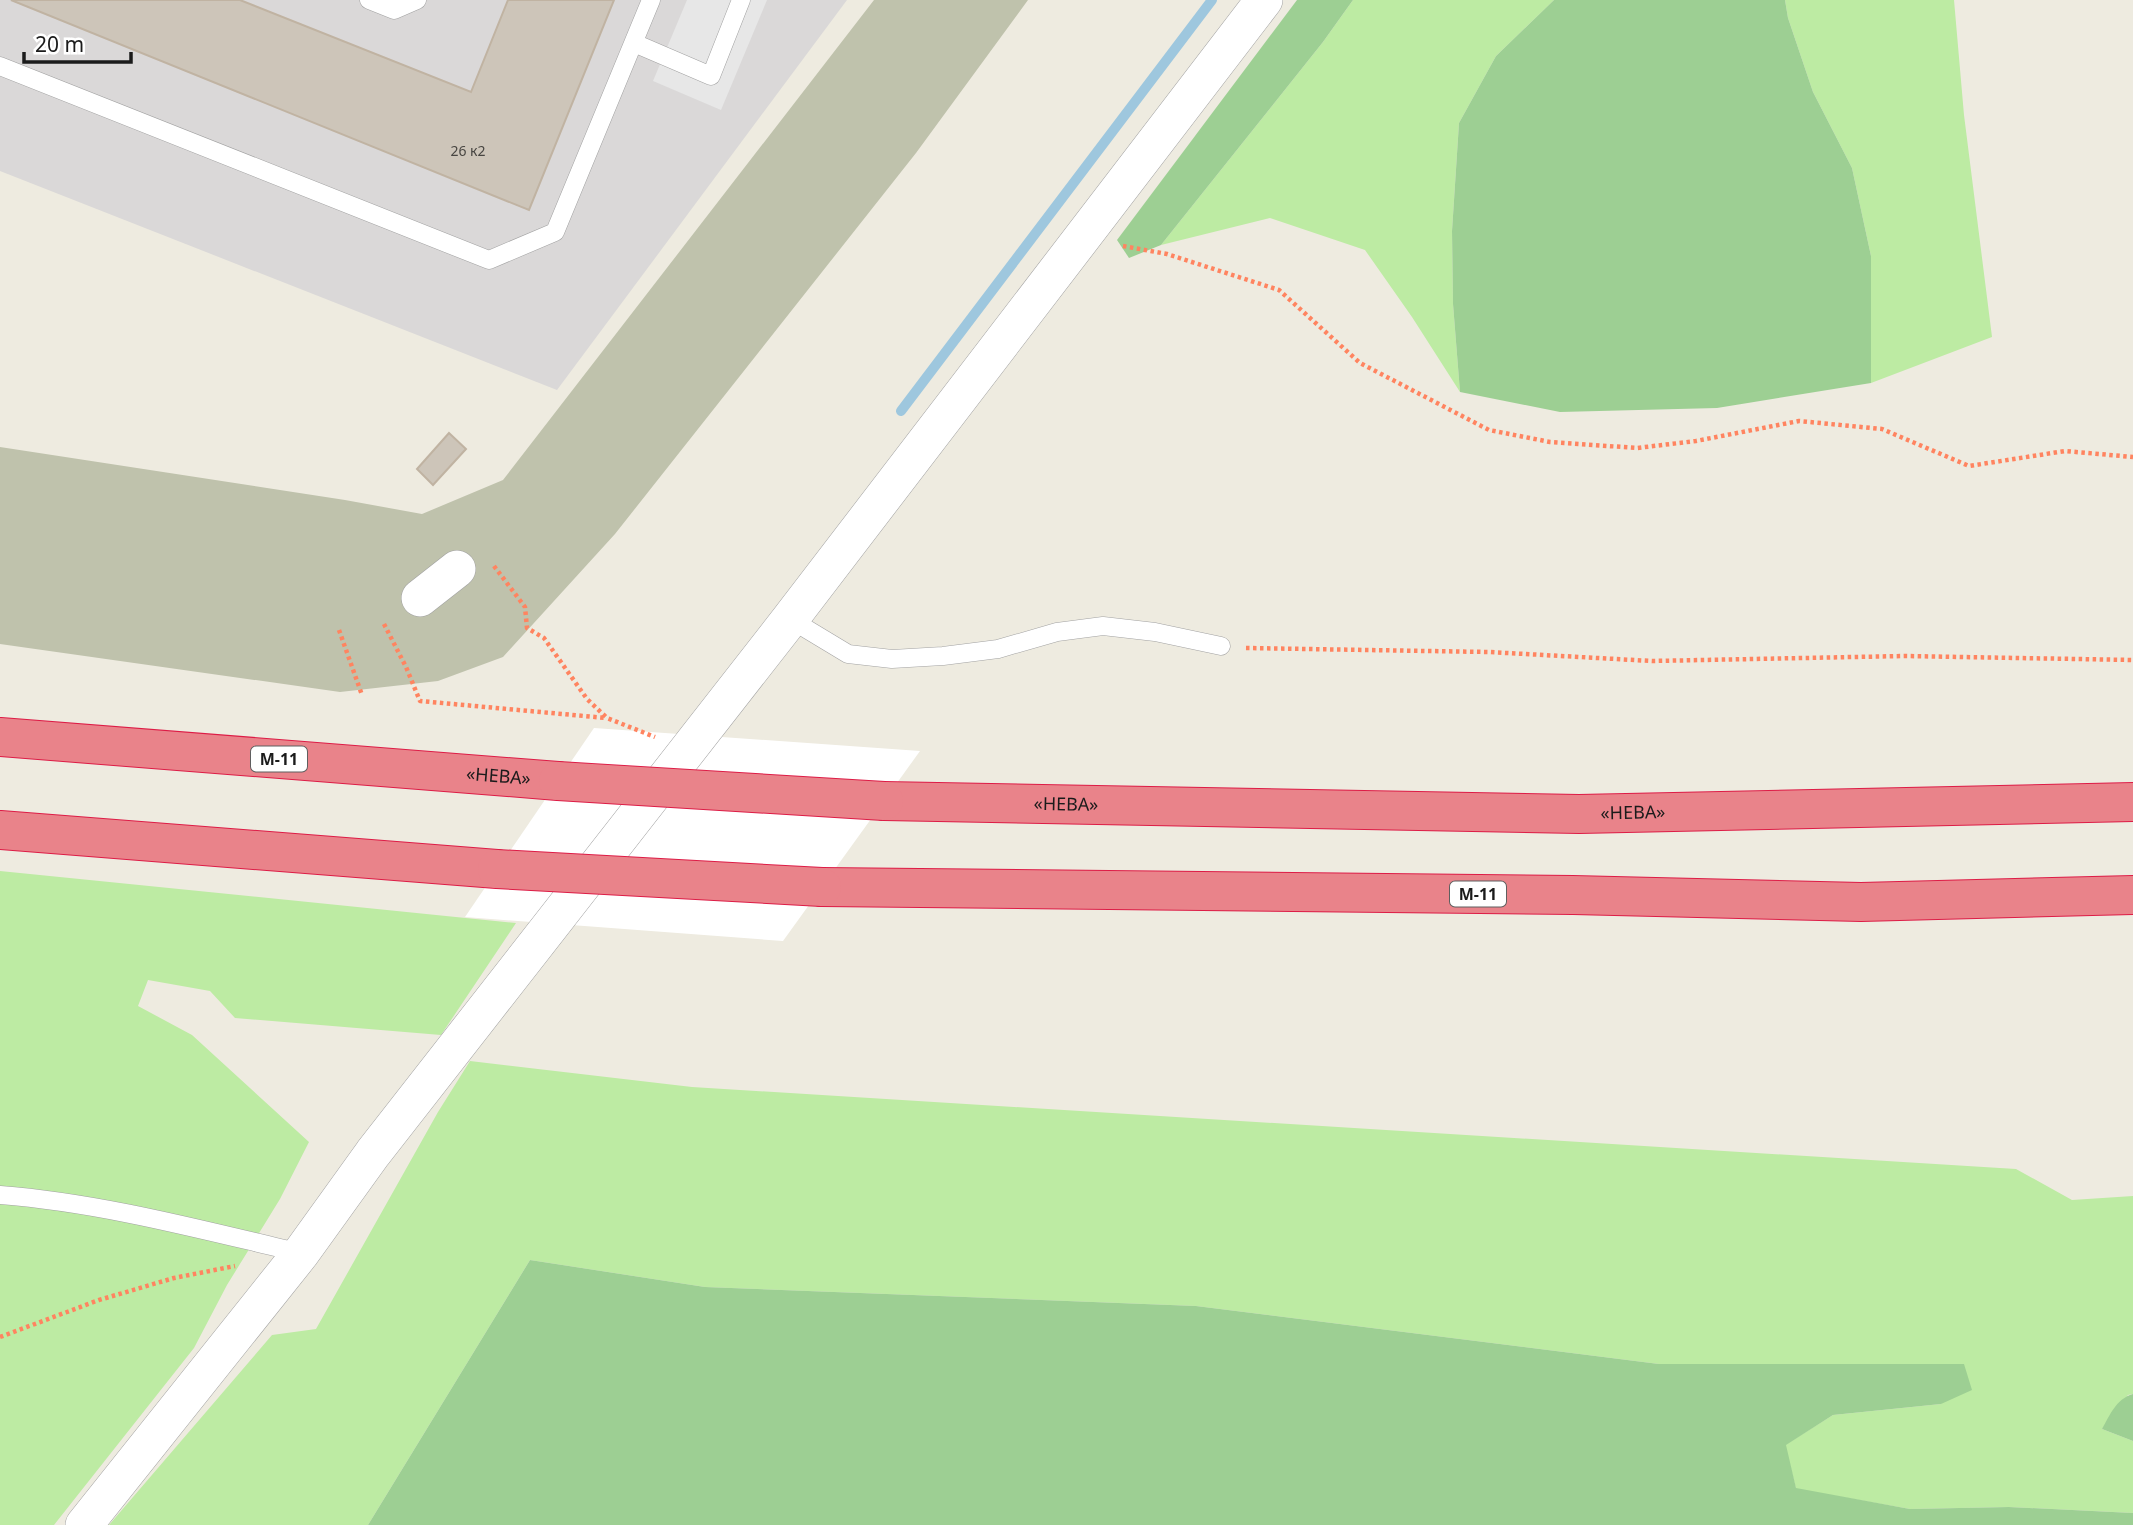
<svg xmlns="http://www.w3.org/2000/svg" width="2133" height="1525" font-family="'Noto Sans',sans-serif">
<rect width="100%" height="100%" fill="#eeebe0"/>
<polygon fill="#dad8d8" points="0,0 847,0 557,390 0,171"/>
<polygon fill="#bfc2ac" points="874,0 1028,0 916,153 615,534 503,657 438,681 340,692 0,644 0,447 345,500 422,514 503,480"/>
<g fill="#bdeba3">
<polygon points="1353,0 1554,0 1496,56 1459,123 1452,231 1453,304 1460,392 1412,317 1365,250 1270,218 1161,245 1323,42"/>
<polygon points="1785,0 1954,0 1964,115 1992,337 1871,383 1871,256 1852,168 1813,92 1788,18"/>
<polygon points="0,871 516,923 441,1035 235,1018 210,991 148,980 138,1006 192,1035 309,1142 280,1199 227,1285 194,1348 54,1525 0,1525"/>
<polygon points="470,1061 692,1087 2016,1169 2072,1200 2133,1196 2133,1394 2128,1395 2102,1429 2133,1441 2133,1513 2009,1507 1910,1509 1796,1489 1785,1445 1833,1415 1941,1404 1964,1364 1659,1364 1196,1306 705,1287 530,1260 368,1525 109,1525 272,1335 316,1329 438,1112"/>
</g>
<g fill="#9dcf93">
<polygon points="1297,0 1353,0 1323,42 1161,245 1129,258 1117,240"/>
<polygon points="1554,0 1785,0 1788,18 1813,92 1852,168 1871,256 1871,383 1717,408 1560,412 1460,392 1453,304 1452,231 1459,123 1496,56"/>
<polygon points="530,1260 705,1287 1196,1306 1659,1364 1964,1364 1972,1390 1941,1404 1833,1415 1786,1445 1796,1488 1910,1509 2009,1507 2133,1513 2133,1525 368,1525"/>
<path d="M2133 1394V1441L2102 1429C2110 1415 2116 1399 2133 1394Z"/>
</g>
<polygon fill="#e7e7e7" points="687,0 767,0 721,110 653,81"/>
<polygon fill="#fff" points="594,728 920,751 783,941 465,917"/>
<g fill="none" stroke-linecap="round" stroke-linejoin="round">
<polyline stroke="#9ec7de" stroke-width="10" points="901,411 1212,0"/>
</g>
<g fill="#cdc5b9" stroke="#c0b3a2" stroke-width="2">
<polygon points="11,0 240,0 471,92 508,0 614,0 529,210"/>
<polygon points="449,433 466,449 433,485 417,469"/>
</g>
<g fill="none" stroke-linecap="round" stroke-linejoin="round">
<g stroke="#a2a2a2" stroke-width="19">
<g id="service">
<polyline points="369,0 394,10 417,0"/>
<polyline points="634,43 711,76 741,0"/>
<polyline points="0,66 489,260 555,232 651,0"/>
<polyline points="790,619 848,654 892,659 943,656 998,649 1057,632 1103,626 1155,632 1221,646"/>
<path d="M0 1195C102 1203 202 1230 301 1253"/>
</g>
</g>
<g stroke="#a2a2a2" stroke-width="38">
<g id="minor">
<polyline points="420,598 457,569"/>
<polyline points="84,1525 301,1253 373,1153 790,619 1264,0"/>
</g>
</g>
<g stroke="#dd1c46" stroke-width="40">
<g id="motorway">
<path id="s1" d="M0 737 558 781"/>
<path id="s2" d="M884 801 1579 814 2133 802"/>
<polyline points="0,830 497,869"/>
<polyline points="822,887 1573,895 1861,902 2133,895"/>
</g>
</g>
<g stroke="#ff8460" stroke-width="4.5" stroke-dasharray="3.5 3.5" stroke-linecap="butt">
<polyline points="1123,246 1167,254 1279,290 1360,363 1489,430 1550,442 1637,448 1696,441 1799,421 1882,429 1969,466 2065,451 2133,457"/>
<polyline points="494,566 525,607 527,628 544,638 587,699 607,718 655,737"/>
<polyline points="384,624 406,667 420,701 606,718"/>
<polyline points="339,630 362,695"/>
<polyline points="1246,648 1489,652 1652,661 1904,656 2133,660"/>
<polyline points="0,1337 99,1300 174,1278 235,1266"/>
</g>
<use href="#service" stroke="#fff" stroke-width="18"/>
<use href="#minor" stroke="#fff" stroke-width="37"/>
<use href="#motorway" stroke="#e9838a" stroke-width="38"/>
<g stroke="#dd1c46" stroke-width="40" stroke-linecap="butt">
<g id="motorway-bridge">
<polyline points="558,781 884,801"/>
<polyline points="497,869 822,887"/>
</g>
</g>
<use href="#motorway-bridge" stroke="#e9838a" stroke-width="38"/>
</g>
<g text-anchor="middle" stroke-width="5" stroke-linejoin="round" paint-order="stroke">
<g font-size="14" fill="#484642">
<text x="468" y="156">26 к2</text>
</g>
<g fill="#fff" stroke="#5f5f5f" stroke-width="2">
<rect x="251" y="746.5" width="56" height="25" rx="5"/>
<rect x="1450" y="881.5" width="56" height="25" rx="5"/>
</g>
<g font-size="16" font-weight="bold" fill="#1b1b1b">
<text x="279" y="765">М-11</text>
<text x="1478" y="900">М-11</text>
</g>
<g font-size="18" fill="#1b1b1b" stroke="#fff">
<text dy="6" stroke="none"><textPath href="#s1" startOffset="500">«НЕВА»</textPath></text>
<text dy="6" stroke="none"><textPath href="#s2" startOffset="182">«НЕВА»</textPath></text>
<text dy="6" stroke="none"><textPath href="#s2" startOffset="749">«НЕВА»</textPath></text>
</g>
</g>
<path d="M24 52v10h107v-10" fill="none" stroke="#1b1b1b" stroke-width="3.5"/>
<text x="35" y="52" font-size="21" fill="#1b1b1b" stroke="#ffffff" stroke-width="5" paint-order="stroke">20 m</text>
</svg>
